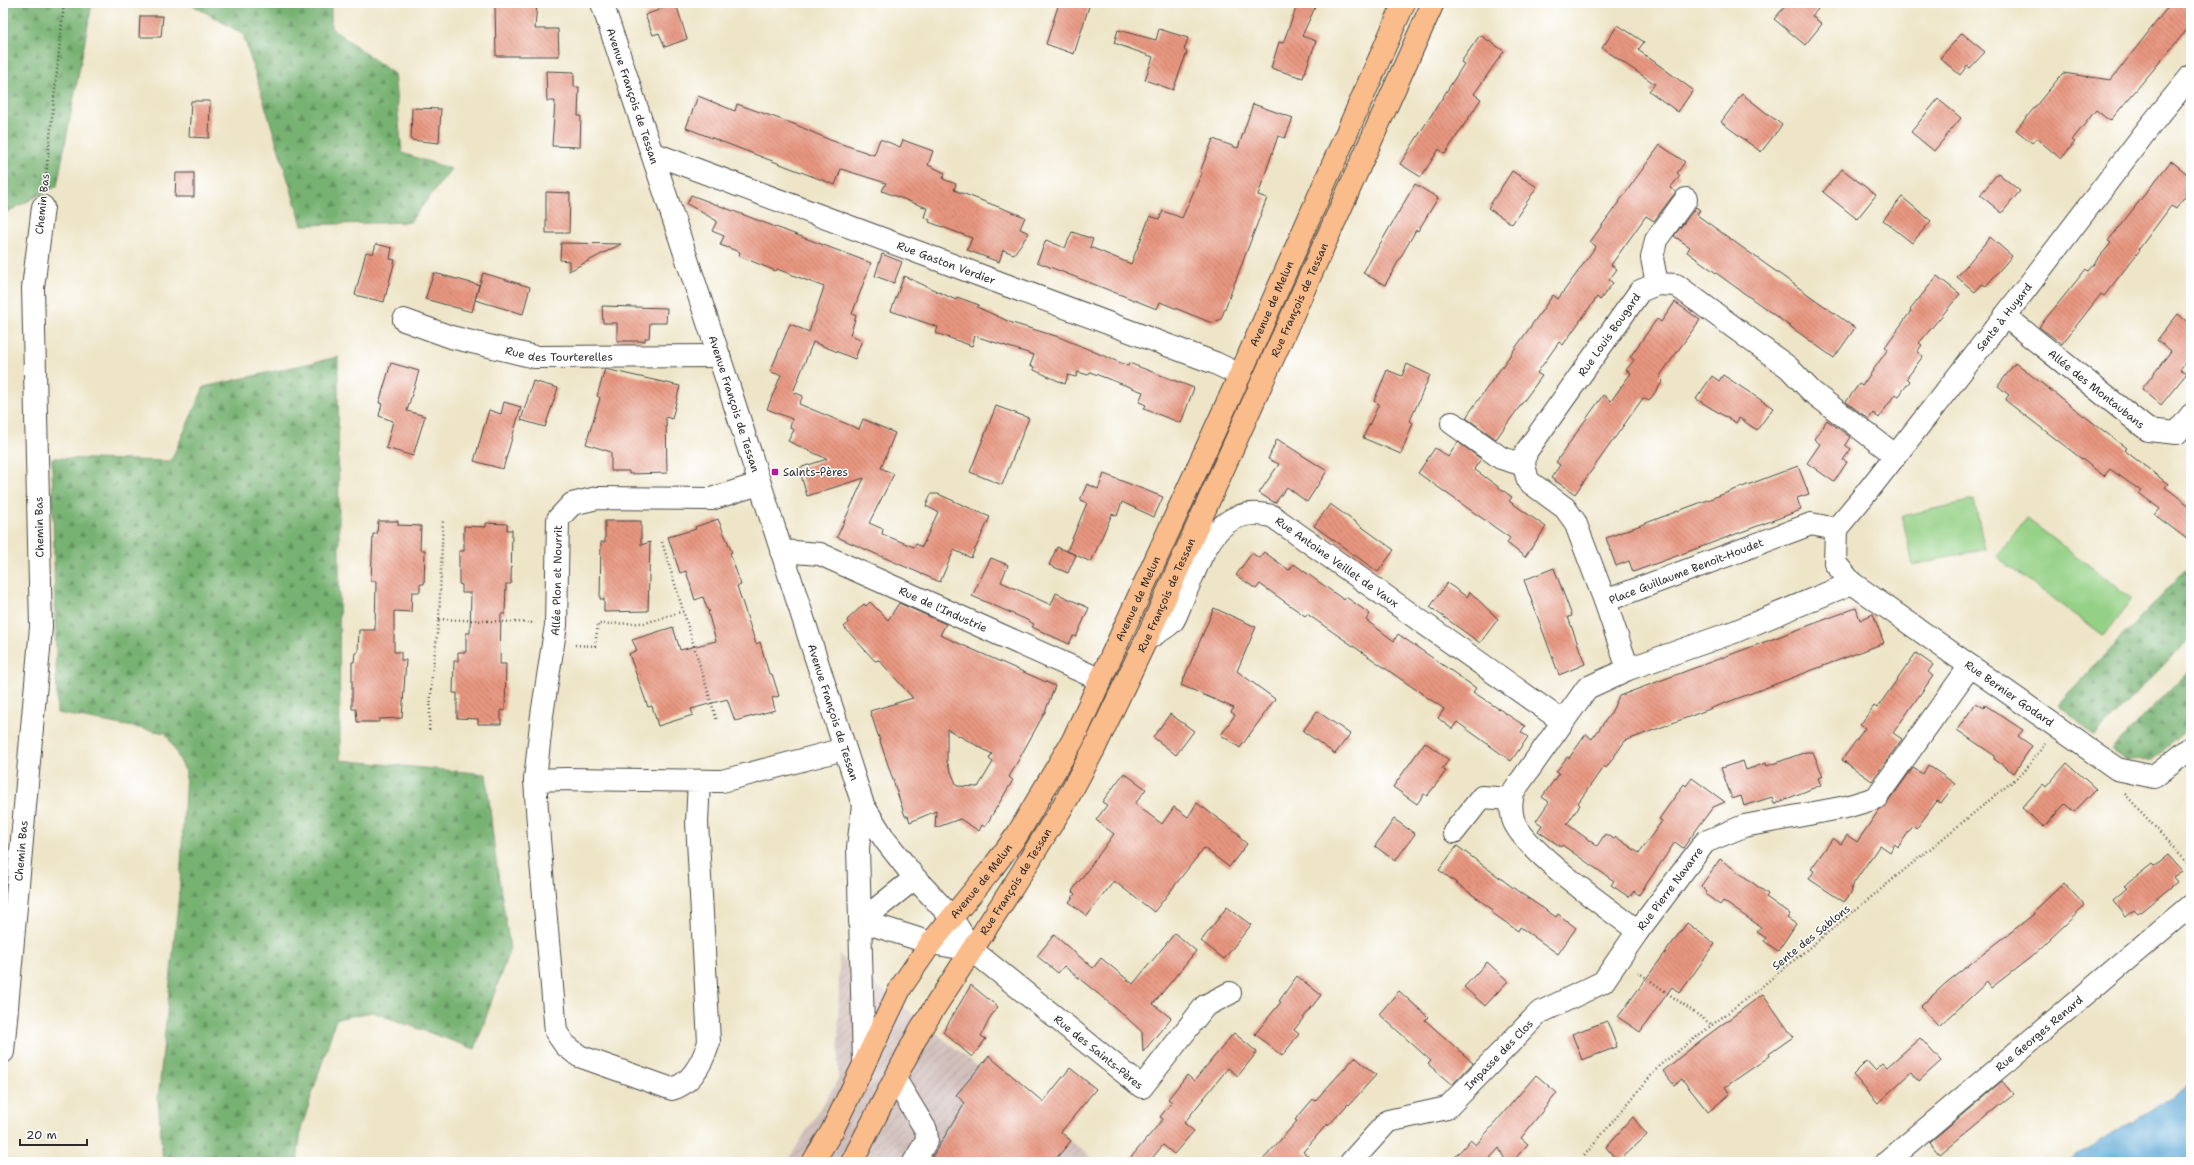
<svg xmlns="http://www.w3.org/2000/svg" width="2194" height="1165" font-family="'Shantell Sans',sans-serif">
<defs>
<pattern id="industrial-furrows" width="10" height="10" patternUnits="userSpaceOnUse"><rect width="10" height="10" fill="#d1c0bc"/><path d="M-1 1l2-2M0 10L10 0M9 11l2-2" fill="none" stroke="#b4a5a2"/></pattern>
<pattern id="forest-firs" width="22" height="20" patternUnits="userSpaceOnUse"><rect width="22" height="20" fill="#77b272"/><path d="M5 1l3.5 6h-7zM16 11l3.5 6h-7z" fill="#62915e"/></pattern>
<pattern id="building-back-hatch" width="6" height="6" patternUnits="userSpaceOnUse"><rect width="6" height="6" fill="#e89680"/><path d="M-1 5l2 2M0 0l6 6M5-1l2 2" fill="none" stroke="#bc7b69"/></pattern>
</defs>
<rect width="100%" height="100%" fill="#fff"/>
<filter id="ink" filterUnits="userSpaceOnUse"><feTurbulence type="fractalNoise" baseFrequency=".025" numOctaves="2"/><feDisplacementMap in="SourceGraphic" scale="8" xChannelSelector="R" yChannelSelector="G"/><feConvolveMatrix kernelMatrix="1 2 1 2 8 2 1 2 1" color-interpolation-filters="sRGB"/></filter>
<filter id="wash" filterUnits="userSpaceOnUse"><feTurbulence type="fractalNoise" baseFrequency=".012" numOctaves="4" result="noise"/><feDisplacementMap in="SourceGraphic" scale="16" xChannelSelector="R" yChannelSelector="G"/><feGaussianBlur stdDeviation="0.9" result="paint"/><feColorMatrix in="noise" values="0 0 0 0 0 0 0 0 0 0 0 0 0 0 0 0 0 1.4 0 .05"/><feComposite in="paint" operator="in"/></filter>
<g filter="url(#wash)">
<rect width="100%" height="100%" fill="#eee5c8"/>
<polygon fill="url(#industrial-furrows)" points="839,955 1097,1162 787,1162 838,1080"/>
<g fill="url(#forest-firs)" stroke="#516e4e">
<polygon points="3,3 183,3 92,4 57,186 3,214"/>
<polygon points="189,3 331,3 331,28 394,74 402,153 451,169 410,222 302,225 243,34"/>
<polygon points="338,357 340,760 486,774 495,854 510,948 475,1049 372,1012 336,1019 301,1129 297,1162 163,1162 158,1100 180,884 186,772 166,733 57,713 52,458 171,461 204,387"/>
<polygon points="2191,564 2191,637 2094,736 2058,704"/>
<polygon points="2191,669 2191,727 2152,760 2127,761 2111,749"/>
</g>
<g fill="#94d085" stroke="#607e58">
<polygon points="1974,500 1985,549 1913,565 1902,516"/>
<polygon points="2026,518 2132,598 2103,636 1997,557"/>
</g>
<polygon fill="#5ea9d6" stroke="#446a80" points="2191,1084 2191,1162 2067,1162 2187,1087"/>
<g id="blocks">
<g fill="url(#building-back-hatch)" fill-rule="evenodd">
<polygon points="495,3 537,3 535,29 558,29 559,56 496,56"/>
<polygon points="1059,3 1090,3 1074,54 1046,44"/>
<polygon points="1298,3 1317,3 1302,36 1316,41 1303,78 1271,68 1279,42 1283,43"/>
<polygon points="1788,3 1823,3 1812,16 1822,24 1805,45 1774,19"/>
<polygon points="2171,3 2191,3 2191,25 2110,121 2096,110 2072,140 2075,142 2061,159 2036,138 2032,143 2016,130 2063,73 2111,80"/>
<polygon points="676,4 687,39 665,47 659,33 653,35 645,15"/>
<polygon points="140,16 163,16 161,37 139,37"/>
<polygon points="1618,25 1644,42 1638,50 1693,90 1678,112 1649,91 1655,84 1602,48"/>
<polygon points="1159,29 1188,38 1184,50 1187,52 1173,90 1145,80 1153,57 1114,43 1118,30 1156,40"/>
<polygon points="1962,33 1985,52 1970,68 1967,66 1960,75 1940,58"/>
<polygon points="1480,35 1504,51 1474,94 1481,99 1445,154 1439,149 1421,177 1400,164 1464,64 1461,62"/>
<polygon points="546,71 574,72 574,87 579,87 578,116 581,116 580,147 552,146 555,101 547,101"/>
<polygon points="1742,94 1782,125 1761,152 1721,122"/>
<polygon points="698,96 735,111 737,104 794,124 830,140 874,155 880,139 900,147 903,140 933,151 928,165 945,173 943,179 956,184 954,190 1025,217 1020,229 1029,233 1014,254 1003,250 999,262 967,250 972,238 929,222 930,220 924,217 927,208 882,191 886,183 841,169 835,185 686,128"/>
<polygon points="1938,99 1961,118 1934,151 1911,132"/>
<polygon points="191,101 210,101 209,138 189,137"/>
<polygon points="1253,104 1293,118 1285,138 1278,136 1258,195 1267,198 1221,319 1212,323 1160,302 1157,309 1037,262 1046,240 1065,248 1072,232 1093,239 1090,247 1131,264 1150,216 1159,219 1163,211 1182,218 1202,173 1200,172 1213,139 1238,148"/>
<polygon points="412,108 441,109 439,143 411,140"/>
<polygon points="1660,145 1685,162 1677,173 1680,176 1670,188 1676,192 1654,221 1646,216 1611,265 1617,269 1609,280 1613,283 1600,300 1597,297 1563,345 1559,342 1537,373 1542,376 1496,439 1466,418 1469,413 1553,295 1558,299 1577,273 1596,246 1590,242"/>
<polygon points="2171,161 2191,177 2191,189 2176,209 2171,206 2139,249 2140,250 2104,296 2101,294 2062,344 2039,327 2086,269 2088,271 2111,243 2108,241"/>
<polygon points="1842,169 1876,195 1857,219 1823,192"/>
<polygon points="1512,171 1537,187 1512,224 1488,208"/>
<polygon points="176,173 194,173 194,197 175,197"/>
<polygon points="1998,173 2020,191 2002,213 1980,195"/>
<polygon points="1415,184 1438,198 1418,231 1416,230 1385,285 1363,273"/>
<polygon points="546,192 570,193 569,233 546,233"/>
<polygon points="691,195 871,263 852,314 856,316 850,335 862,340 855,359 813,342 793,392 803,396 799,404 859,429 863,419 895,433 881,468 894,474 869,523 883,529 882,534 914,547 916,544 922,547 938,512 926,506 931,494 938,494 990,517 971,558 954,550 940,582 837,537 864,478 807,496 799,468 827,459 788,441 794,430 790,428 792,419 767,409 781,375 770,372 790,324 809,332 824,287 777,269 776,271 739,256 740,252 720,245 724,236 712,231 717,221 687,204"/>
<polygon points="1902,197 1931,221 1912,243 1883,220"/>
<polygon points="1696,207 1700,210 1697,215 1855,328 1834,358 1687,252 1690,247 1674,236"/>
<polygon points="1990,237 2012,256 1986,286 1982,284 1975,292 1957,277"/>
<polygon points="561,243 621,244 569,271 569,261 560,260"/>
<polygon points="376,244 392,248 390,259 395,260 384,302 355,295 366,252 373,254"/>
<polygon points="882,254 902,262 894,283 875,276"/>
<polygon points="434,273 479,285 472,312 425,299"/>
<polygon points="483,273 530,287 523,314 475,300"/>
<polygon points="904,276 956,300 957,297 979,305 977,307 1012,323 1059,337 1128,366 1129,363 1194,388 1181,423 1144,409 1146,405 1139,402 1143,392 1090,372 1088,375 1078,372 1076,377 1068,375 1065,384 1034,370 1034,367 1030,366 1034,355 975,336 972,346 936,333 938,327 891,311"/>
<polygon points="1937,276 1960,294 1919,343 1922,345 1917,352 1923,356 1907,378 1910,381 1904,389 1899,396 1895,394 1879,418 1873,413 1869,419 1846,402 1859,384 1862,386 1888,349 1885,347 1911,311 1910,310"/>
<polygon points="1675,302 1700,320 1659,377 1663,381 1649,401 1643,398 1575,494 1551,478 1560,465 1556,462 1603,395 1611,401 1631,373 1626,370 1634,360 1630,357 1657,319 1661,322"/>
<polygon points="602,306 667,308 666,323 650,323 649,338 645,338 645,341 617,341 617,323 603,323"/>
<polygon points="2178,314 2191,325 2191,367 2185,363 2180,369 2187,373 2161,405 2142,389 2171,351 2157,340"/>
<polygon points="391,363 419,371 407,411 425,416 413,456 386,448 393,421 379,416 382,404 379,403"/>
<polygon points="2015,363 2126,448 2124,450 2168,484 2165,487 2191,507 2191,542 2155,515 2160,509 2139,493 2141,491 2110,469 2104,476 2005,400 2009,395 1998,386"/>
<polygon points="1407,364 1430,375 1410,421 1413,423 1401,454 1363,438 1379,404 1374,401 1387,370 1402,376"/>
<polygon points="605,369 680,386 672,419 666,417 667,473 629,474 629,471 611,471 611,452 586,444 600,398 597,396"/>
<polygon points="1723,375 1773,408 1757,430 1739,418 1736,423 1696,399 1712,376 1719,381"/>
<polygon points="533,381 558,388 545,427 521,420"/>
<polygon points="504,402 521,407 503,469 474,461 489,410 501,414"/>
<polygon points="996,406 1029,418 1002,485 970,472"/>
<polygon points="1827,420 1850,437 1845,445 1851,449 1843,460 1847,462 1834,482 1807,463 1820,444 1814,439"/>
<polygon points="1277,439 1327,471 1307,502 1287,487 1275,503 1259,493 1279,464 1268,459"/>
<polygon points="1458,442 1481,459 1474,469 1512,497 1509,501 1546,527 1525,557 1507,543 1510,538 1418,473 1435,448 1448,457"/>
<polygon points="1798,466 1809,494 1797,498 1801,510 1633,572 1629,561 1616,566 1606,538"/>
<polygon points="1104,474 1163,497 1154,517 1122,502 1117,516 1112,514 1091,562 1067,551 1087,503 1080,500 1087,484 1098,489"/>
<polygon points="1330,504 1394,550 1378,572 1314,526"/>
<polygon points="718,519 732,552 730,553 741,585 737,586 756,644 760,642 769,674 772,674 779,696 772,698 775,710 735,721 727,699 691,709 693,715 658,726 652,706 648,707 629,654 637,650 632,640 673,627 680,650 716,641 708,612 710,611 708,611 703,597 695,600 686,571 680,573 668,537 696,529 695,527"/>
<polygon points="378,521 398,521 398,525 421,526 420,550 425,550 424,584 420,584 420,592 412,592 411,612 394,611 394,652 401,652 401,660 406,660 402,718 379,719 379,722 357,722 356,709 352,709 352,662 354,662 355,653 358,652 359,630 375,630 376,581 371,581 373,534 377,534"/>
<polygon points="605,521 641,521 641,545 650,542 648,611 604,612 604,599 600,599 601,542 605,542"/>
<polygon points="486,523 507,524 507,530 512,530 511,584 506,584 505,614 501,614 500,664 506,664 505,711 501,710 501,724 478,724 478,719 457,718 457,693 453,693 454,661 458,661 458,652 466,652 466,633 470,633 471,593 462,593 462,585 459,584 459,551 464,551 464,526 486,527"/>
<polygon points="1057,547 1076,555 1068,573 1049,565"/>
<polygon points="1264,552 1289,570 1294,564 1344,600 1346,597 1370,614 1366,620 1394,641 1398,634 1476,688 1473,692 1525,726 1521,732 1528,737 1511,761 1457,722 1452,729 1438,718 1444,709 1307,614 1305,616 1260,584 1256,589 1236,575 1252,553 1259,558"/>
<polygon points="991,558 1008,565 1001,582 1051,605 1056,593 1089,608 1076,637 1073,636 1069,644 1032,627 1034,624 1025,619 972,596"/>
<polygon points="1554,568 1572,616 1568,617 1585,664 1559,675 1524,580"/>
<polygon points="1447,583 1467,597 1470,592 1498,619 1480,643 1430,607"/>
<path d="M870 602 888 620 899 603 946 624 940 635 1055 686 1045 712 1009 777 1013 780 985 827 982 825 979 831 960 819 935 828 936 811 910 822 908 816H905L870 711 913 698 879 660 875 661 844 627 848 623 847 620 864 604 866 606ZM947 729 992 754 989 759 993 762 978 787 957 786 947 762Z"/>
<polygon points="1214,608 1256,627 1237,671 1275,699 1240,748 1221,735 1235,715 1231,712 1234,708 1181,685"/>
<polygon points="1856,608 1860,620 1873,614 1884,643 1625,741 1606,768 1604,766 1578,803 1580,805 1567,824 1597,846 1605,834 1614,839 1616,837 1639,853 1662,821 1659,819 1684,784 1686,786 1692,778 1725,802 1713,807 1683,848 1675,842 1639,895 1634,891 1629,897 1611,885 1614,881 1562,845 1561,847 1538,831 1542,825 1536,821 1549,802 1542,797 1559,773 1556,772 1567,757 1569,758 1586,734 1592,739 1611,713 1619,696"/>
<polygon points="1916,653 1933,665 1928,672 1933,676 1893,733 1902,739 1872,781 1842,760 1865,728 1860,725 1874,706 1877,708"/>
<polygon points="1976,703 1984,708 1985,705 2023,730 2018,736 2032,746 2014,773 1994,759 1995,756 1957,730"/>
<polygon points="1317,711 1350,734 1335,754 1303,731"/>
<polygon points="1170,714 1194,731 1176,755 1153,737"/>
<polygon points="1425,742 1449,760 1442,769 1446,771 1434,787 1427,796 1424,794 1417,804 1393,787"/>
<polygon points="1806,752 1813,752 1823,776 1818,778 1821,785 1774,804 1772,797 1744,806 1741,796 1732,799 1721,768 1743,761 1746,770 1766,763 1767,766"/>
<polygon points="2067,763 2096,789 2074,812 2065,804 2044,827 2022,808 2043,784 2046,787"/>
<polygon points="1928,765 1955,784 1941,803 1937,801 1916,829 1913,826 1898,847 1895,844 1890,852 1880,845 1851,887 1852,892 1844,902 1809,879 1814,871 1811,869 1833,838 1841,844 1847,835 1857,842 1879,810 1886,805 1913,768 1923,774"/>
<polygon points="1124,773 1146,789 1135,804 1162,824 1174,807 1188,817 1197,803 1240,835 1239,837 1247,844 1229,867 1204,848 1154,912 1114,881 1087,916 1069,902 1075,894 1072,891 1114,834 1096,820 1107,805 1102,802"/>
<polygon points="1394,819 1415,834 1395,861 1375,846"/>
<polygon points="1457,846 1519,892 1556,917 1558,914 1576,928 1558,954 1520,927 1518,931 1491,912 1493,910 1439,870"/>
<polygon points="2168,855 2182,871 2173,877 2177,882 2138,914 2134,910 2126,917 2113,900 2127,888 2124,886 2152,864 2154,866"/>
<polygon points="1720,859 1768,894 1766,897 1790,914 1787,918 1796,924 1778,951 1764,941 1766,938 1757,932 1761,927 1723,901 1720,905 1705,894 1707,892 1701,886"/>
<polygon points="2064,883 2085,906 2031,957 1991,988 1987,982 1939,1027 1920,1007 1946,983 2034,914 2033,912"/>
<polygon points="1227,907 1251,925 1224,959 1201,941"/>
<polygon points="1687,923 1715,944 1680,993 1672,987 1640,1032 1618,1017"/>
<polygon points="1175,933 1196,951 1153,1004 1171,1018 1143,1052 1142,1032 1124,1015 1064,966 1058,973 1037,956 1054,935 1093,968 1101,958 1133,984"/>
<polygon points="1487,962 1508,981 1485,1006 1464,987"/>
<polygon points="1297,976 1321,995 1294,1030 1299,1034 1282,1056 1255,1034 1281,1002 1279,1001"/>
<polygon points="971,985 998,1007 991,1016 981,1036 986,1039 972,1057 943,1032"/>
<polygon points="1399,991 1428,1017 1425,1020 1473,1063 1452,1085 1428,1064 1431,1061 1379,1014"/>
<polygon points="1763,994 1793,1037 1769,1054 1770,1056 1725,1087 1730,1094 1708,1112 1682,1079 1674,1085 1663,1071 1700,1041"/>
<polygon points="1607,1021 1617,1047 1582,1060 1572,1034"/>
<polygon points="1234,1033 1257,1052 1238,1076 1228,1068 1184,1123 1194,1131 1174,1154 1163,1145 1149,1162 1127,1162 1163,1119 1160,1117 1172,1102 1168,1099 1187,1075 1194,1081"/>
<polygon points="1920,1038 1941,1061 1919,1081 1911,1072 1878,1103 1853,1075 1867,1061 1875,1070 1883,1063 1887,1067"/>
<polygon points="989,1056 1043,1102 1070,1068 1096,1089 1061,1132 1071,1141 1053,1162 929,1162 965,1103 956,1095"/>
<polygon points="1355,1057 1376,1075 1349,1105 1348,1104 1328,1126 1327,1124 1303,1152 1315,1162 1261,1162 1297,1121 1295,1120 1313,1099 1315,1101 1322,1093"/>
<polygon points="1536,1075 1557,1093 1521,1138 1528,1144 1512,1162 1506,1162 1499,1148 1490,1158 1495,1162 1451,1162 1470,1140 1476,1145"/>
<polygon points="2002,1081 2013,1094 1940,1154 1930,1142"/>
<polygon points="1633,1117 1647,1135 1618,1162 1606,1147"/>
</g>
</g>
</g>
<g filter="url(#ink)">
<use href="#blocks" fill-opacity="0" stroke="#484743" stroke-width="1"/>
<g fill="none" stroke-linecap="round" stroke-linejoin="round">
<g stroke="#484743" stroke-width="24">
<g id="minor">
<path id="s1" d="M602 3 719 356 863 805 885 840 915 878 952 918 972 950 1142 1087 1205 1006 1230 993"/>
<path id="s2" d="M2191 76 2150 126 2005 316 1867 492 1836 529 1835 563 1852 583 2117 769 2154 777 2191 748"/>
<path id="s3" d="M652 153 1215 363 1240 375"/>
<polyline points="1657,284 1652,258 1656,240 1686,199"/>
<path id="s4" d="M2005 316 2148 430 2177 433 2191 415"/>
<path id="s5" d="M404 320 451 337 535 357 719 356"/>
<polyline points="1452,423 1501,458 1524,465"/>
<polyline points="1836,529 1811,524 1605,601 1628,669 1734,632 1852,583"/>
<path id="s6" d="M781 551 820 554 1101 680"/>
<path id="s7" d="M1605 601 1575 522 1565 508 1528 481 1524 465 1526 452 1640 291 1657 284 1676 285 1788 367 1812 392 1895 455"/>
<path id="s8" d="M1146 640C1154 634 1167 628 1173 621 1177 615 1180 605 1183 598 1202 557 1215 502 1272 516L1562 721"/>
<path d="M1628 669 1587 688 1513 792C1511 800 1511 811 1513 819 1522 849 1610 910 1638 931"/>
<path id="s9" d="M535 780 542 715 556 625 558 519 572 504 597 498 711 499 759 484"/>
<path d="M699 781 697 822 709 1042C703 1061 693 1083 672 1089L579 1056 565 1045 556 1032 539 839 535 780 565 779 722 781 844 749"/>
<polyline points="863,805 858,848 864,1062"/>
<polyline points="1454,832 1482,797 1512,799"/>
<polyline points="861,921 931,943 972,950"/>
<polyline points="861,921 915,878"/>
<path id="s10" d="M3 1052 41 627 33 288 43 207"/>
<polyline points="895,1079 926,1130 927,1140 914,1162"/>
<path id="s11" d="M1351 1162 1388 1121 1447 1108 1539 1013 1603 982 1638 931 1705 842 1744 826 1846 807 1876 798 1970 666"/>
<path id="s12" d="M1887 1162 2191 905"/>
</g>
</g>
<g stroke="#484743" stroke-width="24">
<g id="major">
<path id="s13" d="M813 1162 832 1131 901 987 931 943 991 870 1017 835 1073 740 1240 375 1404 3"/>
<path id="s14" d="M852 1162 920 1030 1014 885 1066 801 1094 749 1146 640 1433 3"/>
</g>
</g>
<g stroke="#484743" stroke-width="2.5" stroke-dasharray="1 3" stroke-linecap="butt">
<polyline points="45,185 64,3"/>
<polyline points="662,542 717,721"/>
<polyline points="439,619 535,623"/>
<polyline points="575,645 595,646 598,624 645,623 684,611"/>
<polyline points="429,730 432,675 439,619 443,520"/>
<polyline points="2125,794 2191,867"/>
<polyline points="1638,972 1712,1025"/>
<polyline points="1579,1162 1660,1065 1760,988 2024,772 2045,744"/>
</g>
<use href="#minor" stroke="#fff" stroke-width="22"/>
<use href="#major" stroke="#fabc8b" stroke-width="22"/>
</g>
</g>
<rect fill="#b5179e" stroke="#fff" stroke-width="1.5" x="771" y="468" width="8" height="8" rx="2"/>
<g text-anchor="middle" stroke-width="3" stroke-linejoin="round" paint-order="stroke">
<g font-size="11" fill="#2b2b2b" stroke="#fff">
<text dy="4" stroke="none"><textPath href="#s1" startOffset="98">Avenue François de Tessan</textPath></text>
<text transform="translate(42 204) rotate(-84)" y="4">Chemin Bas</text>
<text dy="4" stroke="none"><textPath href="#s3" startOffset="314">Rue Gaston Verdier</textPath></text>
<text dy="4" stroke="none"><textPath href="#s14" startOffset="973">Rue François de Tessan</textPath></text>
<text dy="4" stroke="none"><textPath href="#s13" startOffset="977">Avenue de Melun</textPath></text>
<text transform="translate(2004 317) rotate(-52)" y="4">Sente à Huyard</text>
<text dy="4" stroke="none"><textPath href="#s7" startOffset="321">Rue Louis Bougard</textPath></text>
<text dy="4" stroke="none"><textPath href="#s5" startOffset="160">Rue des Tourterelles</textPath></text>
<text dy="4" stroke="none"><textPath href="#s4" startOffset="117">Allée des Montaubans</textPath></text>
<text dy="4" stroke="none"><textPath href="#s1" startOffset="422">Avenue François de Tessan</textPath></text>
<text transform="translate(39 527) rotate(-91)" y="4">Chemin Bas</text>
<text dy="4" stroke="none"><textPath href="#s8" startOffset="273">Rue Antoine Veillet de Vaux</textPath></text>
<text transform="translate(1686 571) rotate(-21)" y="4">Place Guillaume Benoit-Houdet</text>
<text dy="4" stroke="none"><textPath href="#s9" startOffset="201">Allée Plon et Nourrit</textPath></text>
<text dy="4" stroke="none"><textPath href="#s14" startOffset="649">Rue François de Tessan</textPath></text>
<text dy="4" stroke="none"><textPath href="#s13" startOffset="653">Avenue de Melun</textPath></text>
<text dy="4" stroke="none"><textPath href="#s6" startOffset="174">Rue de l'Industrie</textPath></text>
<text dy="4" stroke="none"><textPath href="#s2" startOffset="828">Rue Bernier Godard</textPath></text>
<text dy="4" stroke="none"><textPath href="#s1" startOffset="746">Avenue François de Tessan</textPath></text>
<text dy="4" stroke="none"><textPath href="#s10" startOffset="202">Chemin Bas</textPath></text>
<text dy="4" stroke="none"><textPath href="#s13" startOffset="329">Avenue de Melun</textPath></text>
<text dy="4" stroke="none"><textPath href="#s14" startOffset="325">Rue François de Tessan</textPath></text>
<text dy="4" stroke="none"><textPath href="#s11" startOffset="434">Rue Pierre Navarre</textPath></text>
<text transform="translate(1811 937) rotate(-39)" y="4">Sente des Sablons</text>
<text dy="4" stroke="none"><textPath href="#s12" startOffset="199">Rue Georges Renard</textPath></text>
<text dy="4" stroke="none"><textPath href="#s1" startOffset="1188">Rue des Saints-Pères</textPath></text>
<text dy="4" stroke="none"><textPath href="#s11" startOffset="190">Impasse des Clos</textPath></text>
</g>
<g font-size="11" fill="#2b2b2b" stroke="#fff" text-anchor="start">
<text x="783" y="476">Saints-Pères</text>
</g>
</g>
<rect width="2194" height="1165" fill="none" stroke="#fff" stroke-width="16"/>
<path d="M20 1139v6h67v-6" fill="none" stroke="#2b2b2b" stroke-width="2"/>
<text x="26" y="1139" font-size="12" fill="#2b2b2b" stroke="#ffffff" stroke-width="3" paint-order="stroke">20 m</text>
</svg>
